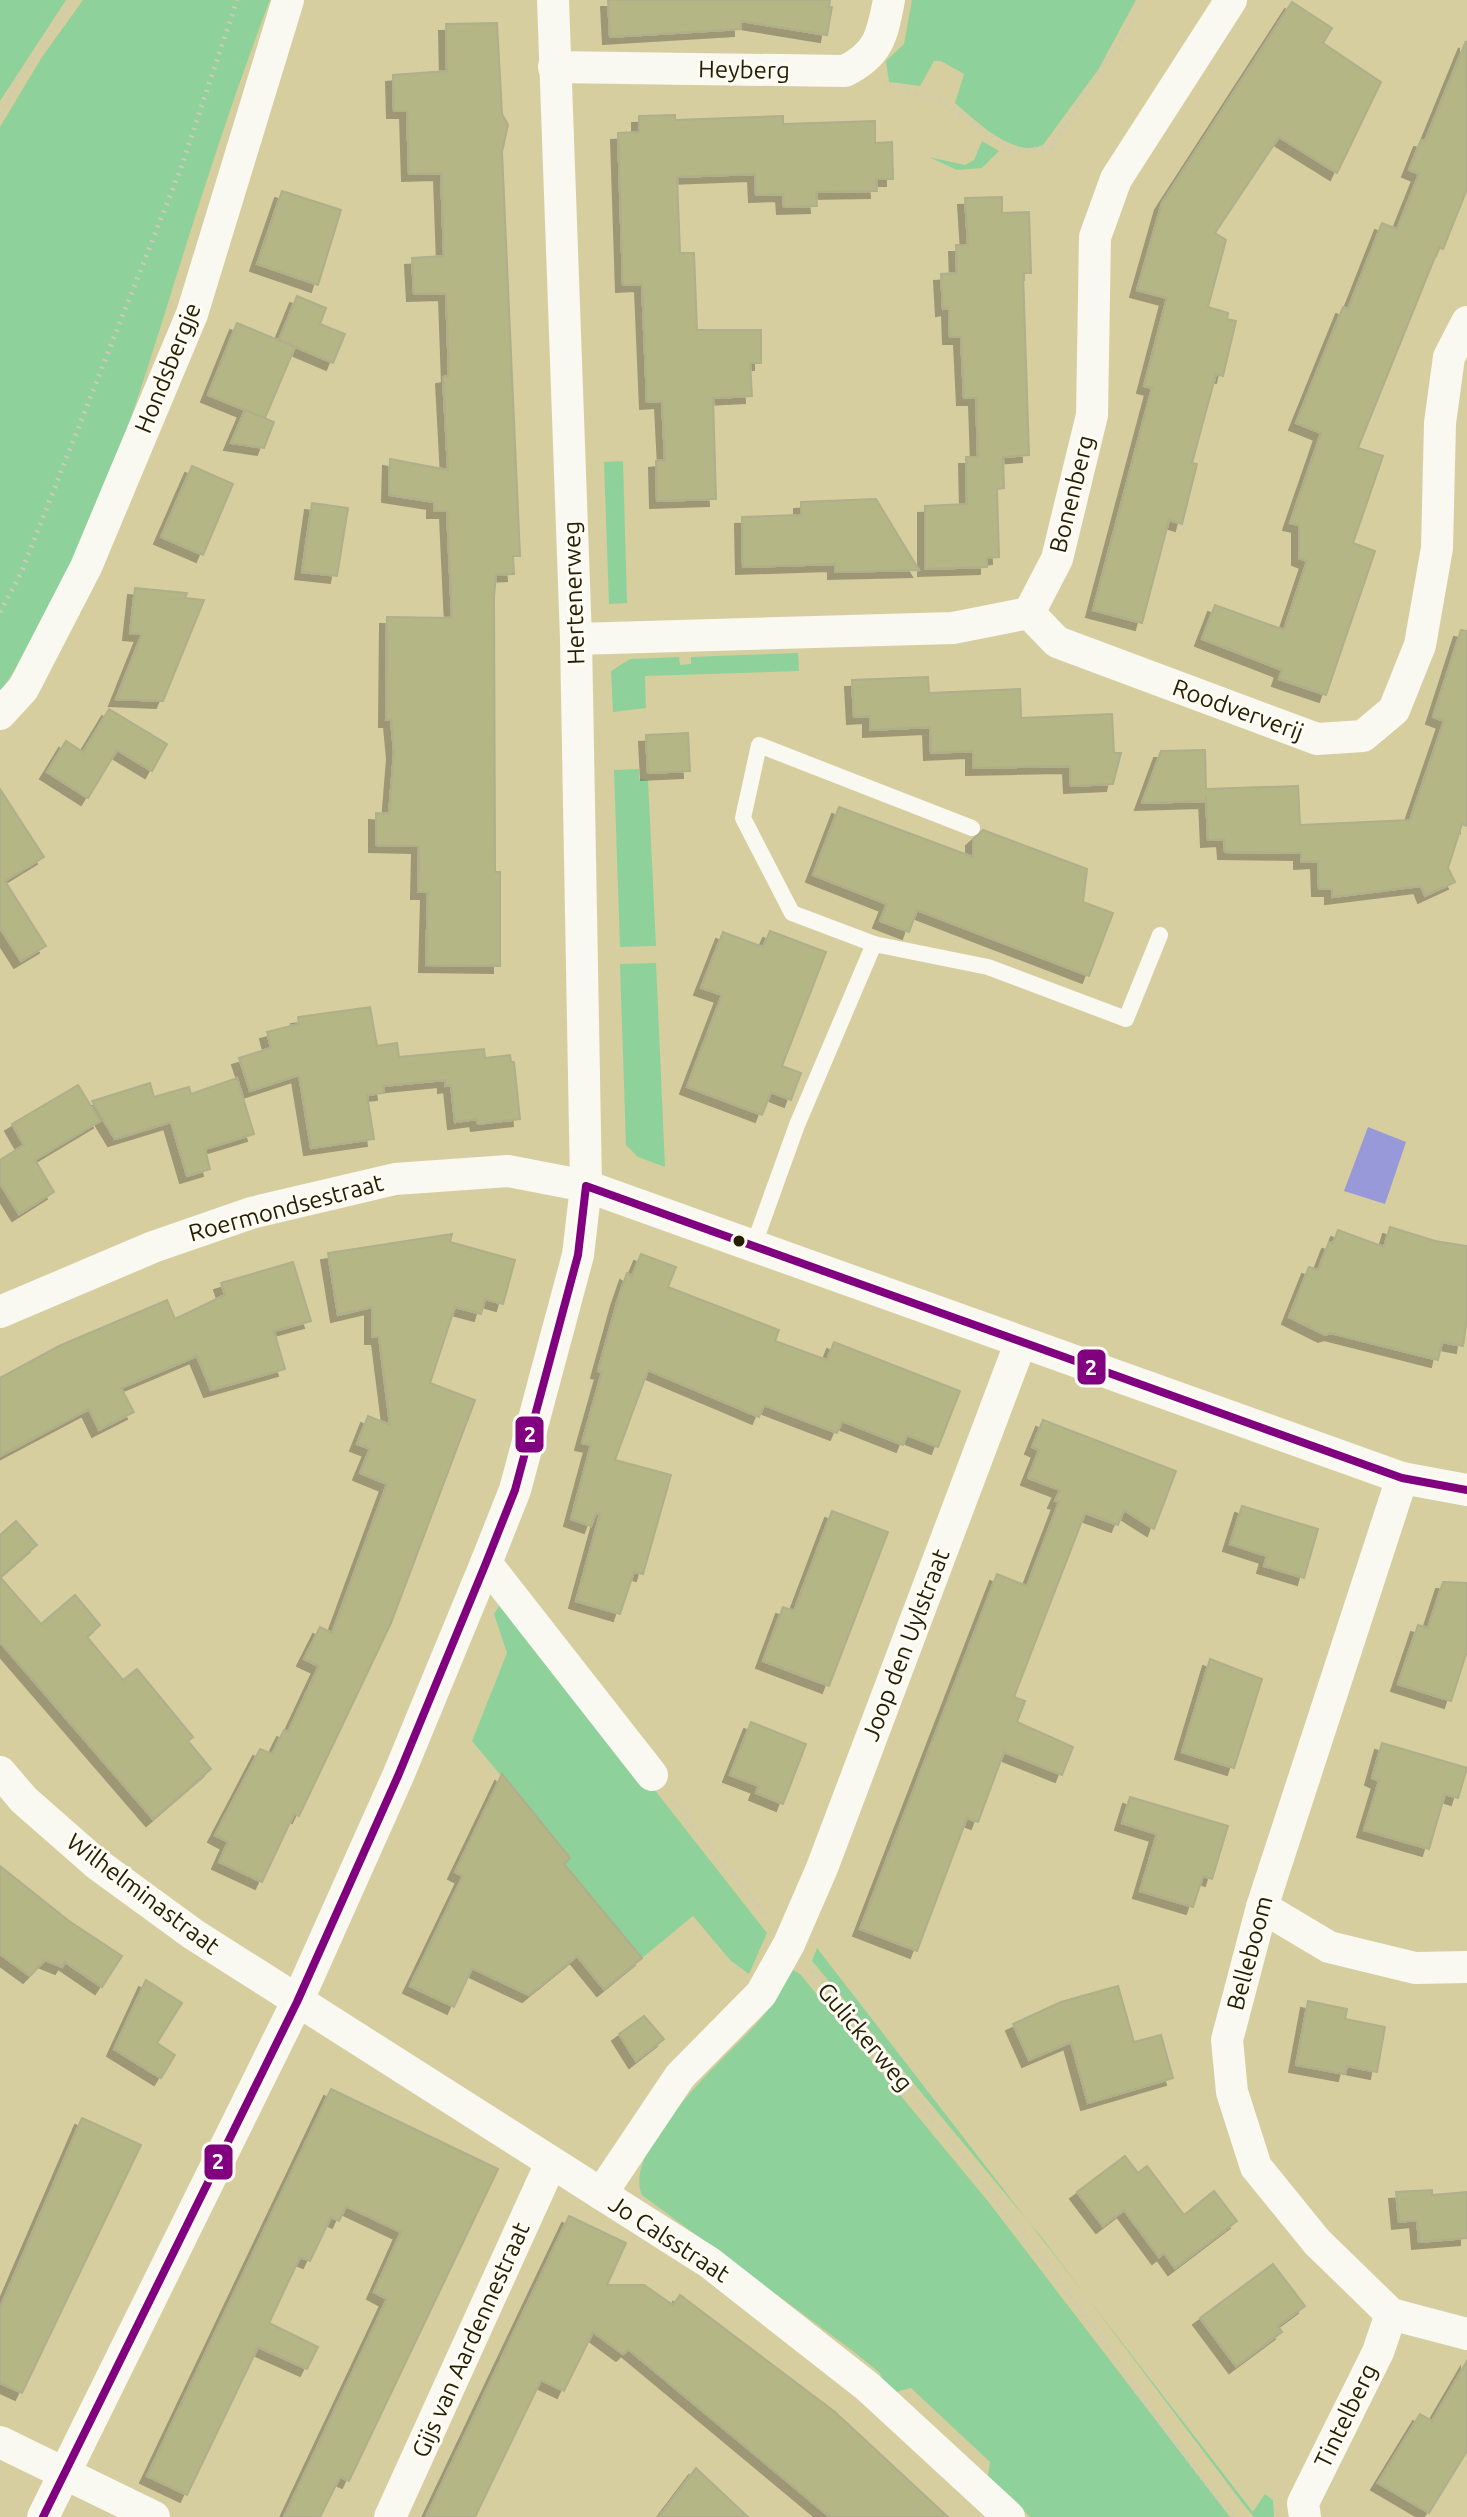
<svg xmlns="http://www.w3.org/2000/svg" width="1467" height="2517" font-family="Ubuntu,sans-serif">
<defs>
<filter id="shadow"><feDropShadow dx="-7" dy="7" stdDeviation="0" flood-color="#0004"/></filter>
</defs>
<rect width="100%" height="100%" fill="#d6ce9f"/>
<g fill="#8fd19a">
<polygon points="0,0 66,0 0,101"/>
<path d="M83 0H270C230 104 197 210 164 316 123 446 80 579 0 692V127L42 57Z"/>
<path d="M912 0H1136L1098 70 1043 145C1014 159 975 120 955 103L964 74 941 61H934L920 86 889 82 886 61 904 44Z"/>
<polygon points="982,141 999,151 982,168 957,170 929,157 965,165 974,160"/>
<polygon points="623,461 627,603 609,604 604,462"/>
<polygon points="798,653 799,671 645,676 646,708 613,712 611,671 630,659 679,657 680,665 691,664 691,657"/>
<polygon points="639,769 639,779 648,780 656,946 620,947 614,770"/>
<polygon points="656,963 665,1167 638,1157 626,1145 620,964"/>
<polygon points="504,1598 767,1933 749,1974 731,1961 693,1916 642,1958 564,1864 570,1858 472,1741 507,1653 494,1614"/>
<polygon points="817,1948 1253,2512 1265,2494 1273,2500 1274,2517 1254,2517 1243,2504 1043,2239 812,1961"/>
<path d="M793 1970 800 1974 987 2200 1230 2517H1030L1006 2492 994 2489 987 2483 990 2462 911 2388 892 2393 884 2388 880 2373 849 2348 642 2195C621 2148 729 2055 758 2022 772 2006 782 1988 793 1970Z"/>
</g>
<polygon fill="#9899d9" points="1368,1127 1406,1142 1385,1204 1344,1191"/>
<g fill="#b4b685" stroke="#afaf8b" stroke-width="2" filter="url(#shadow)">
<polygon points="608,0 830,0 829,7 832,7 827,35 741,21 741,29 610,37"/>
<polygon points="1292,2 1332,28 1323,43 1381,82 1337,173 1279,137 1215,233 1226,240 1208,307 1228,313 1227,319 1236,321 1223,376 1216,374 1192,463 1197,464 1182,524 1169,520 1142,623 1093,610 1152,388 1144,386 1167,298 1137,290 1162,203"/>
<polygon points="497,23 502,114 508,125 502,152 520,556 513,556 514,574 496,575 494,597 495,872 500,872 500,966 426,965 428,892 418,892 419,846 376,845 376,813 389,814 394,752 391,720 386,720 387,617 452,618 447,511 434,511 434,502 389,495 390,459 448,470 443,377 449,376 446,293 414,294 412,258 444,256 441,173 409,174 407,111 394,111 393,75 447,71 446,24"/>
<polygon points="1466,41 1467,189 1443,249 1439,247 1358,448 1383,456 1353,543 1375,551 1326,695 1279,679 1282,670 1202,639 1215,605 1284,630 1307,561 1299,558 1299,525 1290,523 1321,433 1296,423 1343,307 1348,309 1382,223 1397,229 1419,174 1409,170 1421,140 1425,141"/>
<polygon points="675,115 675,120 783,116 783,124 875,121 875,143 892,142 893,179 876,179 877,191 816,192 817,206 784,207 783,194 756,195 755,174 677,177 680,253 694,253 697,330 761,330 761,363 750,363 752,396 713,398 716,499 657,501 656,461 665,460 662,401 647,402 642,284 623,285 618,133 639,132 639,116"/>
<polygon points="282,191 341,210 318,285 257,264"/>
<polygon points="1002,197 1002,213 1029,212 1031,273 1023,273 1029,455 1003,457 1004,488 997,489 999,557 987,558 987,567 925,569 925,506 967,504 966,457 978,457 976,398 964,398 961,337 950,337 949,308 943,309 941,274 957,273 956,245 968,245 965,198"/>
<polygon points="297,296 326,308 320,324 345,334 333,363 279,340"/>
<polygon points="237,323 295,347 265,418 208,395"/>
<polygon points="245,410 274,422 264,448 231,443"/>
<polygon points="192,466 233,484 203,555 161,537"/>
<polygon points="876,499 919,570 835,572 835,564 743,567 742,517 801,515 801,502"/>
<polygon points="312,503 348,508 337,576 302,572"/>
<polygon points="135,588 187,593 185,598 204,600 163,701 116,699 142,634 130,633"/>
<polygon points="1461,630 1467,631 1467,826 1462,824 1448,868 1455,882 1425,896 1421,886 1332,897 1332,889 1319,889 1318,861 1301,862 1301,853 1225,852 1224,839 1208,840 1206,796 1206,801 1142,803 1161,751 1205,750 1206,789 1298,786 1300,825 1410,820 1444,721 1433,717"/>
<polygon points="928,677 929,693 1020,689 1021,718 1112,714 1114,753 1121,753 1113,784 1071,786 1070,766 973,768 973,751 931,753 930,727 870,730 870,716 854,717 852,680"/>
<polygon points="109,709 167,744 152,771 117,750 88,798 47,772 66,741 83,752"/>
<polygon points="688,733 690,771 648,773 646,735"/>
<polygon points="0,789 44,857 5,881 46,946 21,961 0,928"/>
<polygon points="839,807 973,857 973,839 983,830 1087,869 1083,902 1113,913 1089,976 917,910 909,932 880,921 887,904 813,875"/>
<polygon points="770,931 826,952 782,1066 801,1073 791,1100 771,1092 762,1115 687,1087 722,995 701,988 723,932 763,947"/>
<polygon points="370,1007 377,1046 397,1043 399,1057 484,1049 485,1058 510,1055 511,1062 514,1062 520,1119 478,1124 477,1119 455,1122 451,1085 445,1086 445,1080 383,1086 384,1093 367,1095 374,1139 311,1148 299,1075 250,1091 239,1058 271,1048 267,1032 299,1024 298,1017"/>
<polygon points="237,1078 254,1134 205,1149 210,1169 187,1176 171,1122 115,1139 92,1101 150,1083 154,1097 189,1087 191,1094"/>
<polygon points="78,1085 100,1121 35,1160 54,1192 19,1214 0,1183 0,1160 24,1145 12,1124"/>
<polygon points="1390,1227 1435,1241 1467,1246 1467,1318 1463,1346 1442,1342 1438,1360 1331,1333 1325,1335 1289,1317 1309,1267 1318,1270 1329,1242 1333,1243 1338,1230 1384,1247"/>
<polygon points="452,1234 450,1242 515,1260 503,1304 485,1299 481,1314 455,1307 430,1383 475,1400 391,1623 299,1816 294,1814 262,1882 219,1862 228,1842 215,1835 260,1749 272,1754 284,1730 288,1732 319,1666 304,1659 320,1627 332,1633 387,1484 360,1473 370,1449 357,1444 368,1416 390,1425 379,1337 372,1337 372,1307 338,1315 328,1253"/>
<polygon points="641,1254 676,1267 668,1287 779,1330 775,1341 827,1360 834,1342 960,1391 938,1447 907,1435 903,1445 842,1421 837,1433 764,1405 759,1417 648,1370 615,1460 671,1475 643,1574 634,1572 620,1614 576,1601 600,1514 596,1513 591,1526 571,1519 591,1445 582,1443 602,1372 598,1371 618,1299 627,1273 632,1276"/>
<polygon points="293,1262 311,1321 274,1331 285,1369 211,1390 197,1356 121,1388 134,1412 99,1430 89,1409 0,1456 0,1378 59,1346 167,1300 175,1319 225,1295 221,1283"/>
<polygon points="1043,1420 1176,1471 1154,1529 1124,1510 1118,1525 1085,1513 1014,1697 1025,1701 1017,1722 1073,1747 1062,1775 1004,1752 978,1822 967,1818 917,1951 860,1929 997,1574 1027,1586 1059,1502 1055,1501 1060,1490 1028,1478 1039,1450 1032,1447"/>
<polygon points="1242,1506 1318,1529 1304,1578 1264,1566 1267,1556 1230,1544"/>
<polygon points="832,1511 888,1532 829,1686 763,1661 783,1607 794,1611"/>
<polygon points="16,1521 37,1545 0,1577 41,1624 75,1595 100,1625 87,1637 123,1680 137,1669 193,1737 188,1741 211,1769 153,1819 0,1642 0,1535"/>
<polygon points="1443,1582 1467,1583 1467,1651 1451,1701 1398,1684 1418,1625 1428,1628"/>
<polygon points="1210,1659 1262,1679 1234,1768 1182,1752"/>
<polygon points="751,1722 806,1744 783,1804 756,1793 759,1786 730,1775"/>
<polygon points="1382,1743 1467,1768 1458,1798 1445,1794 1429,1849 1364,1830 1379,1781 1372,1778"/>
<polygon points="502,1774 570,1858 564,1864 642,1958 604,1989 577,1956 529,1995 472,1968 454,2007 410,1986 463,1876 455,1872"/>
<polygon points="1130,1797 1228,1826 1212,1879 1203,1876 1193,1907 1140,1891 1157,1834 1122,1823"/>
<polygon points="0,1866 69,1921 122,1956 102,1987 65,1962 62,1967 45,1960 30,1976 0,1954"/>
<polygon points="146,1980 182,2003 157,2043 175,2055 161,2078 114,2049"/>
<polygon points="1118,1986 1134,2042 1161,2035 1173,2078 1088,2103 1071,2042 1029,2060 1013,2024 1061,2002"/>
<polygon points="1308,2001 1347,2009 1345,2019 1385,2027 1377,2072 1347,2066 1345,2074 1296,2065"/>
<polygon points="644,2016 664,2039 636,2061 619,2034"/>
<polygon points="331,2089 498,2169 349,2481 340,2477 320,2517 284,2517 387,2299 374,2292 401,2232 346,2206 339,2221 331,2217 310,2261 300,2257 269,2323 318,2347 307,2369 258,2347 187,2495 147,2476"/>
<polygon points="82,2118 141,2145 22,2393 0,2383 0,2308"/>
<polygon points="1125,2156 1138,2173 1147,2166 1184,2215 1214,2191 1237,2221 1175,2268 1164,2253 1159,2257 1124,2210 1103,2226 1077,2192"/>
<polygon points="1432,2190 1432,2195 1467,2192 1467,2238 1419,2242 1417,2220 1399,2222 1396,2192"/>
<polygon points="569,2216 626,2243 607,2285 644,2285 673,2305 680,2295 835,2412 948,2517 830,2517 628,2349 623,2354 593,2332 564,2391 541,2380 475,2517 426,2517"/>
<polygon points="1273,2264 1305,2306 1278,2326 1282,2332 1236,2366 1200,2318"/>
<polygon points="1467,2361 1467,2451 1429,2513 1378,2483 1420,2414 1432,2421"/>
<polygon points="696,2468 748,2517 659,2517"/>
</g>
<g fill="none" stroke-linecap="round" stroke-linejoin="round">
<g stroke="#cdcabb" stroke-width="5" stroke-dasharray="2 6" stroke-linecap="butt">
<polyline points="885,85 942,101 1011,152 1051,147 1121,41 1142,0"/>
<polyline points="0,114 19,79 73,0"/>
<polyline points="0,612 21,573 181,168 237,0"/>
<polyline points="672,1800 764,1914"/>
<path d="M811 1971C900 2079 988 2186 1072 2298 1127 2371 1175 2448 1234 2517"/>
</g>
<g stroke="#f9f8f1" stroke-width="16">
<polyline points="874,944 792,913 743,818 759,745 972,828"/>
<polyline points="753,1247 797,1125 874,944 988,967 1126,1019 1160,935"/>
</g>
<g stroke="#f9f8f1" stroke-width="32">
<path d="M554 67 845 71C879 54 882 36 889 0"/>
<polyline points="1029,613 1057,642 1317,739 1363,736 1394,710 1420,645 1437,548 1440,423 1449,357 1467,322"/>
<polyline points="576,639 953,628 1029,613 1057,559 1092,415 1095,237 1116,179 1231,0"/>
<polyline points="0,714 23,689 86,567 192,314 288,0"/>
<polyline points="0,1312 153,1247 251,1213 395,1179 508,1171 586,1186 1402,1478 1467,1490"/>
<polyline points="1402,1478 1262,1907 1227,2040 1232,2092 1256,2167 1317,2242 1391,2314 1467,2334"/>
<polyline points="486,1563 652,1775"/>
<polyline points="0,1772 24,1800 97,1864 193,1934 710,2263 868,2387 1009,2517"/>
<polyline points="1262,1907 1329,1947 1415,1968 1467,1967"/>
<polyline points="601,2194 680,2076 761,1994 789,1944 822,1868 1020,1344"/>
<polyline points="0,2442 154,2517"/>
<polyline points="43,2517 297,2002 398,1776 486,1563 515,1490 578,1255 586,1186 576,639 553,0"/>
<polyline points="390,2517 551,2163"/>
<polyline points="1305,2517 1303,2503 1378,2352 1391,2314"/>
</g>
<g stroke="#fefcf4" stroke-width="14">
<polyline id="bus-1" points="43,2517 297,2002 398,1776 486,1563 515,1490 578,1255 586,1186 1402,1478 1467,1490"/>
</g>
<use href="#bus-1" stroke="#800080" stroke-width="8"/>
</g>
<circle fill="#251e00" stroke="#fefcf4" stroke-width="3" cx="739" cy="1241" r="7"/>
<g text-anchor="middle" stroke-width="6" stroke-linejoin="round" paint-order="stroke">
<g font-size="24" fill="#251e00" stroke="#fefcf4">
<text transform="translate(744 70) rotate(1)" y="8">Heyberg</text>
<text transform="translate(168 368) rotate(-68)" y="8">Hondsbergje</text>
<text transform="translate(1072 494) rotate(-76)" y="8">Bonenberg</text>
<text transform="translate(574 593) rotate(-92)" y="8">Hertenerweg</text>
<text transform="translate(1238 710) rotate(20)" y="8">Roodververij</text>
<text transform="translate(286 1208) rotate(-15)" y="8">Roermondsestraat</text>
<text transform="translate(906 1645) rotate(-69)" y="8">Joop den Uylstraat</text>
<text transform="translate(143 1894) rotate(37)" y="8">Wilhelminastraat</text>
<text transform="translate(1250 1953) rotate(-75)" y="8">Belleboom</text>
<text transform="translate(865 2037) rotate(50)" y="8">Gulickerweg</text>
<text transform="translate(669 2239) rotate(33)" y="8">Jo Calsstraat</text>
<text transform="translate(471 2340) rotate(-66)" y="8">Gijs van Aardennestraat</text>
<text transform="translate(1346 2416) rotate(-64)" y="8">Tintelberg</text>
</g>
</g>
<g stroke="#fefcf4" stroke-width="3">
<rect x="1076" y="1348" width="31" height="38" rx="8" fill="#800080"/>
<rect x="514" y="1415" width="31" height="39" rx="8" fill="#800080"/>
<rect x="203" y="2143" width="31" height="38" rx="8" fill="#800080"/>
</g>
<g font-size="22" text-anchor="middle" font-weight="bold" fill="#fff">
<text x="1091" y="1375">2</text>
<text x="530" y="1442">2</text>
<text x="218" y="2169">2</text>
</g>
</svg>
